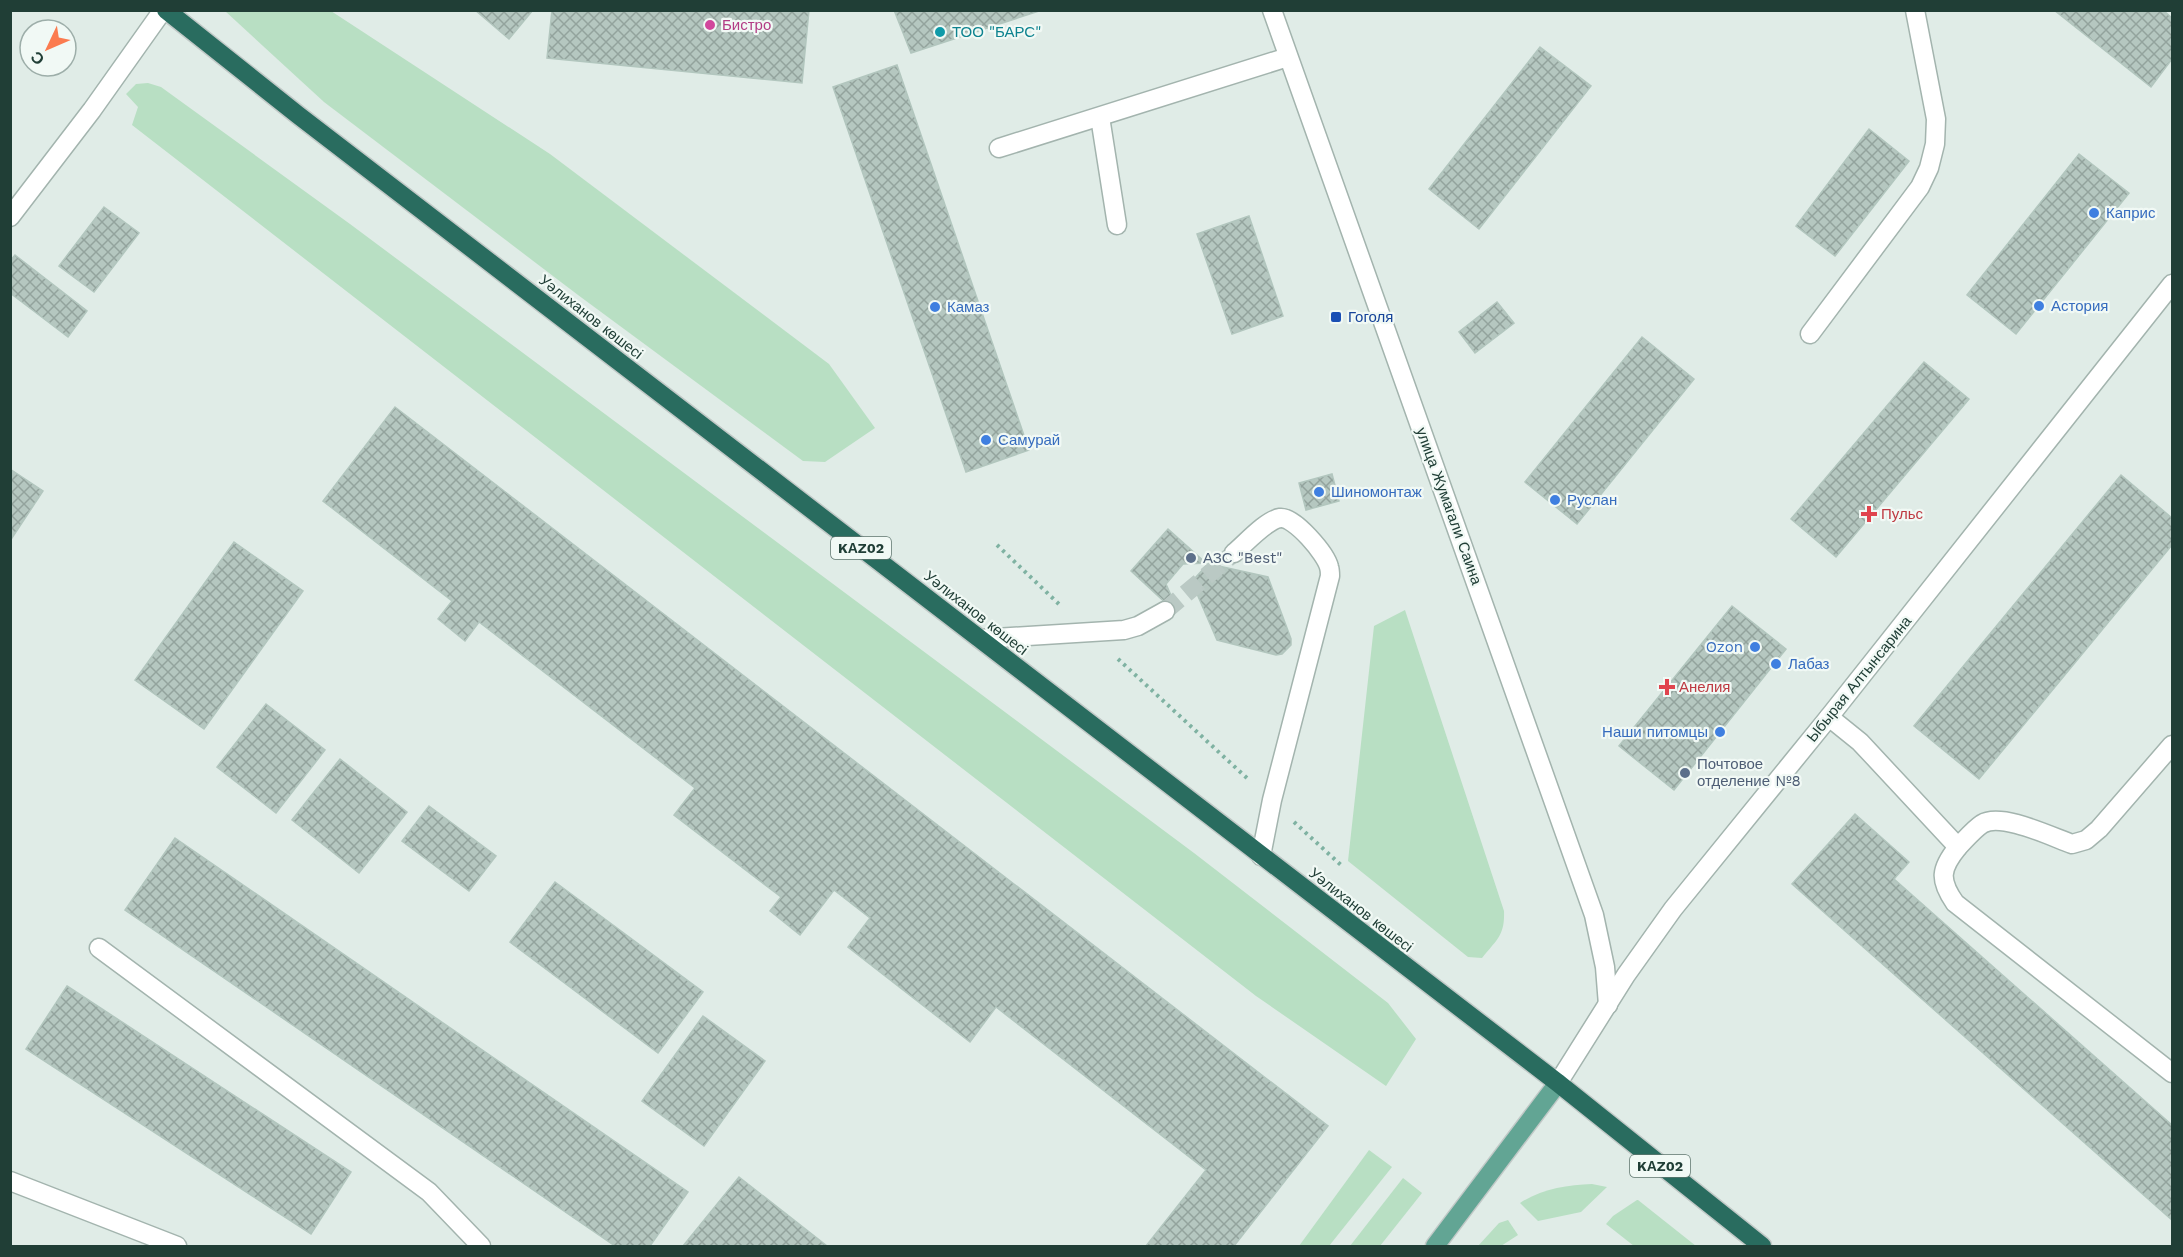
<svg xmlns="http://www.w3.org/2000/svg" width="2183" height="1257" font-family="'Work Sans',sans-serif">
<defs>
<pattern id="building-cross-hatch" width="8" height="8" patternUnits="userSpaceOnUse" patternTransform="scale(1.5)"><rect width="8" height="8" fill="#b5c7c0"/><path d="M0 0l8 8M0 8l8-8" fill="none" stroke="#93a39d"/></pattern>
</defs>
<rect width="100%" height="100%" fill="#e0ece7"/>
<g fill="#b8dfc3">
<polygon points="225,11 331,11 550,154 829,364 875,428 825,462 803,461 578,295 324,102"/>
<polygon points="148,83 161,87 350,224 1194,853 1388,1003 1416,1039 1386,1086 1256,996 132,125 138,107 126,94 136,84"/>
<path d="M1405 610 1504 911C1505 936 1496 940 1482 958L1468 957 1348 861 1374 626Z"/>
<polygon points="1369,1150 1392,1167 1329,1246 1299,1246"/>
<polygon points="1403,1178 1422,1193 1380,1246 1350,1246"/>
<path d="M1592 1184 1607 1187 1581 1212 1538 1221 1520 1203C1541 1189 1567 1185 1592 1184Z"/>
<polygon points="1637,1200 1638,1200 1696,1246 1634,1246 1606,1224 1613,1216"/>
<polygon points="1508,1220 1518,1235 1501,1246 1478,1246 1499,1223"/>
</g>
<g fill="url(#building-cross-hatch)" stroke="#b2c6be" stroke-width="1.5">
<polygon points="475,10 533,10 509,39"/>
<polygon points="552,10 809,10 802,83 547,58"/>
<polygon points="894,10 1042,10 911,53"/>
<polygon points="2054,10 2163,10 2172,18 2172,59 2151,87"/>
<polygon points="1540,47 1591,86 1479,229 1429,189"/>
<polygon points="897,65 1029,450 966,472 833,87"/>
<polygon points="1869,129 1909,161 1835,256 1796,226"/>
<polygon points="2079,154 2129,193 2016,334 1967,295"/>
<polygon points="104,207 139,233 94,292 59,266"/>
<polygon points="1249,216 1283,316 1232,334 1197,234"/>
<polygon points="15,255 87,311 68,337 10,293 10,261"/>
<polygon points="1497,302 1514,323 1475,353 1459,332"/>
<polygon points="1642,337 1694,379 1577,524 1525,482"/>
<polygon points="1924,362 1969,399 1836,557 1791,519"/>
<polygon points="395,407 1328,1126 1234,1246 1146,1246 1206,1170 996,1007 970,1042 848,947 870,918 834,890 800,935 770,911 781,897 674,815 695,788 479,622 465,641 438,619 452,601 323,501"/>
<polygon points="10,469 43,491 10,541"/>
<polygon points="1332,474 1339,501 1306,510 1299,483"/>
<polygon points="2121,475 2172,518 2172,545 1979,779 1914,726"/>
<polygon points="1168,529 1206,563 1183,564 1166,584 1173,600 1169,606 1131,571"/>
<polygon points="234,542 303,591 204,729 135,680"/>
<polygon points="1214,565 1268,577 1291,639 1291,645 1282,654 1276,655 1217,640 1194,587 1195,578 1206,566"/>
<polygon points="1732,606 1786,649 1674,790 1619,746"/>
<polygon points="266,704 325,750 276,813 217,767"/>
<polygon points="340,759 407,812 359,873 292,820"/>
<polygon points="429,806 496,856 469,891 402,841"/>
<polygon points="1855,814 1909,862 1894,879 2172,1125 2172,1220 1792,884"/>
<polygon points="175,838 688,1192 650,1246 615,1246 125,910"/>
<polygon points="555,882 703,992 658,1053 510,942"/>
<polygon points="67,986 351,1172 311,1234 26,1049"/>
<polygon points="703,1016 765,1061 704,1146 642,1101"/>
<polygon points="739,1177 827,1246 683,1246"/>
</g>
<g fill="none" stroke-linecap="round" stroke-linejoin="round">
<polyline stroke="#bac9c4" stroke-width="18" stroke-dasharray="18 9" stroke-linecap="butt" points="1165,611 1234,553"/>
<g stroke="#a3b4ae" stroke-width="21">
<g id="minor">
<polyline points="1272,10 1594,915 1605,967 1608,1005"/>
<polyline points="1100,117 1117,225"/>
<polyline points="999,148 1288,57"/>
<polyline points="10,217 92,110 163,10"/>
<polyline points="1810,334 1920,187 1929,168 1935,144 1936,119 1915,10"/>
<path d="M1234 553C1245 544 1266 520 1280 518 1294 516 1326 554 1329 567 1330 570 1330 573 1330 576L1272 800 1261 856"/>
<polyline points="980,639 1124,630 1138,626 1165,611"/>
<path d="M1829 717 1860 742 1958 847C1965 840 1973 830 1982 824 2001 812 2052 837 2072 844L2086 840 2099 829 2172 745"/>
<path d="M1958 847C1940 869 1939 880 1955 903L2172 1073"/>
<polyline points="99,948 429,1192 481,1246"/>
<polyline points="1558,1083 1626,975 1673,909 1829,717 2172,284"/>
<polyline points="10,1181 177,1246"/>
</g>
</g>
<g stroke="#c1c9c7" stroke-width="21">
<polyline id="major" points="1435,1246 1558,1083"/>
</g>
<g stroke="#c1c9c7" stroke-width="21">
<polyline id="highway" points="166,10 298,115 1558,1083 1762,1246"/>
</g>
<g stroke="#7fb2a2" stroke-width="4" stroke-dasharray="3 4.5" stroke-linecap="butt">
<polyline points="997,545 1062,607"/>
<polyline points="1118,659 1249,780"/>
<polyline points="1294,822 1342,866"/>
</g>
<use href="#minor" stroke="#fff" stroke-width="18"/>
<use href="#major" stroke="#62a594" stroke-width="18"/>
<use href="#highway" stroke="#296c5f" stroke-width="18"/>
</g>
<circle fill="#d1479c" stroke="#f1f9f5" stroke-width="2" cx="710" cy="25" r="6"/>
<circle fill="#0f9aa8" stroke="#f1f9f5" stroke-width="2" cx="940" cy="32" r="6"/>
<g fill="#3f7fe0" stroke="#f1f9f5" stroke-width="2">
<circle cx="2094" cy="213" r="6"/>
<circle cx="2039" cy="306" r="6"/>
<circle cx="935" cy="307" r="6"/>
<circle cx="986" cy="440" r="6"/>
<circle cx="1319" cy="492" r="6"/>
<circle cx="1555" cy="500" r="6"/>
<circle cx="1755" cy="647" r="6"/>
<circle cx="1776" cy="664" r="6"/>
<circle cx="1720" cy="732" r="6"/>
</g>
<rect fill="#1a4fb4" stroke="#f1f9f5" stroke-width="2" x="1330" y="311" width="12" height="12" rx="3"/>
<g fill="#e0444e" stroke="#f1f9f5" stroke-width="2">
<path d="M1866 505h6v6h6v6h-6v6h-6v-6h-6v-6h6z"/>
<path d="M1664 678h6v6h6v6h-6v6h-6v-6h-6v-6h6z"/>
</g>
<g fill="#5c6f8a" stroke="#f1f9f5" stroke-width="2">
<circle cx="1191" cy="558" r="6"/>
<circle cx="1685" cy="773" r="6"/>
</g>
<g text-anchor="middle" stroke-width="4.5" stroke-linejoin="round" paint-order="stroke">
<g fill="#f1f9f5" stroke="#5f766f" stroke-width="1.5">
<rect x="831" y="537" width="60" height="22" rx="4.5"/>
<rect x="1630" y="1155" width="60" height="22" rx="4.5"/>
</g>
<g font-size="14" font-weight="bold" fill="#203e36">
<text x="861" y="553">KАZ02</text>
<text x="1660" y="1171">KАZ02</text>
</g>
<g font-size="15" fill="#b23c85" stroke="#f1f9f5" text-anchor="start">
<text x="722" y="30">Бистро</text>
</g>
<g font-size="15" fill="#0d838f" stroke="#f1f9f5" text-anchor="start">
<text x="952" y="37">ТОО "БАРС"</text>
</g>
<g font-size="15" fill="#366cbe" stroke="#f1f9f5" text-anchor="start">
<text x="2106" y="218">Каприс</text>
<text x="2051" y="311">Астория</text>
<text x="947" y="312">Камаз</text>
<text x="998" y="445">Самурай</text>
<text x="1331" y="497">Шиномонтаж</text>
<text x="1567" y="505">Руслан</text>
<text x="1743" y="652" text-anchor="end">Ozon</text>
<text x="1788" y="669">Лабаз</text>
<text x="1708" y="737" text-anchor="end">Наши питомцы</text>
</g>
<g font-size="15" fill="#203e36" stroke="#f1f9f5">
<text transform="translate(591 317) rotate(38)" y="5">Уәлиханов көшесі</text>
<text transform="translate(1449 506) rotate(70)" y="5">улица Жумагали Саина</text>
<text transform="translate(976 613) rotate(38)" y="5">Уәлиханов көшесі</text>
<text transform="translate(1859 679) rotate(-51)" y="5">Ыбырая Алтынсарина</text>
<text transform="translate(1361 910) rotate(38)" y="5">Уәлиханов көшесі</text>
</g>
<g font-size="15" fill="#164399" stroke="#f1f9f5" text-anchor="start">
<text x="1348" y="322">Гоголя</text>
</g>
<g font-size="15" fill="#be3a42" stroke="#f1f9f5" text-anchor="start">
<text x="1881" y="519">Пульс</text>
<text x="1679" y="692">Анелия</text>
</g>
<g font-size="15" fill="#4e5e75" stroke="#f1f9f5" text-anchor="start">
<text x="1203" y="563">АЗС "Best"</text>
<text x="1697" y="769">Почтовое<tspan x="1697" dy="17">отделение №8</tspan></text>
</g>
</g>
<rect width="2183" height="1257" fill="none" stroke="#203e36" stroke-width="24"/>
<g transform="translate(48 48) rotate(226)"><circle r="28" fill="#f1f9f5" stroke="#9daea9" stroke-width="1.5"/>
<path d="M0-4.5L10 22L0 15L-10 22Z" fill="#fb7b4f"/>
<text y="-9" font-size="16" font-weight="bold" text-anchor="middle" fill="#203e36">С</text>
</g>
</svg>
